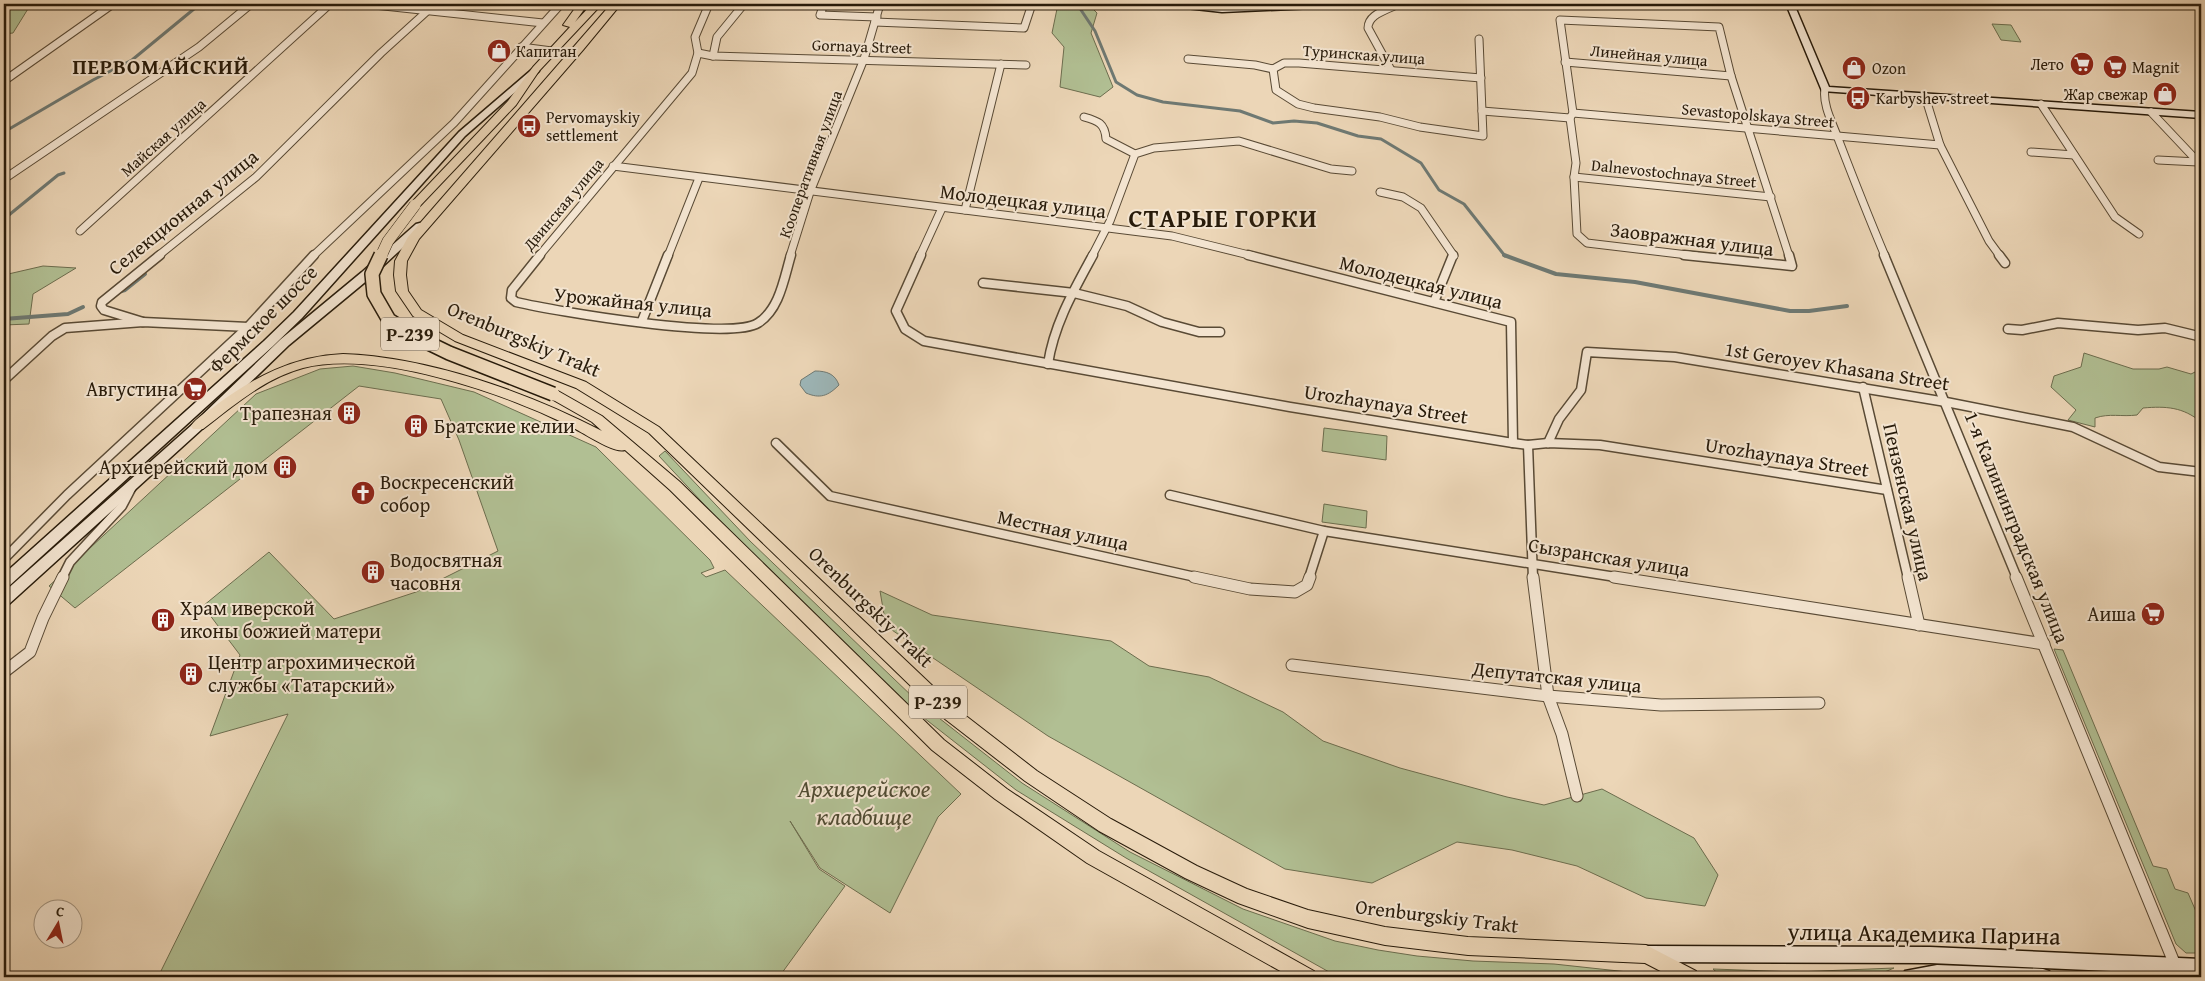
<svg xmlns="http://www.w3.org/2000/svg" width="2205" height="981" font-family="'Gentium Book Plus',serif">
<rect width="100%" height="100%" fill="#ecd6b7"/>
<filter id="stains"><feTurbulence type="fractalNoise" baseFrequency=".004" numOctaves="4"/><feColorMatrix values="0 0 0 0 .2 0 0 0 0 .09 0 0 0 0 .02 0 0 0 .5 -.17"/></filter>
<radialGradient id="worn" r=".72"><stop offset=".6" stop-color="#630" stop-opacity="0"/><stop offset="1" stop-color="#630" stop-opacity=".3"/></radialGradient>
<g fill="#b1bf93" stroke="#6c6d4e">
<polygon points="15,4 31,4 13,33 4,34 4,11"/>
<polygon points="1058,4 1088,4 1097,13 1091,33 1113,87 1100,97 1060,87 1064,47 1052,33"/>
<polygon points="1992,24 2011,25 2021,42 2001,40"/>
<polygon points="43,266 76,268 33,294 29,324 4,325 4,275"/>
<path d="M2084 353 2133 369H2159L2167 367 2191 374 2195 372 2201 376V422C2183 407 2166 406 2143 408L2137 415C2122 417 2109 413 2095 418V427L2068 420 2076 410 2051 387 2054 376 2081 367Z"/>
<polygon points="353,366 395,373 474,392 596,447 710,560 714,568 701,573 706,577 725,570 961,794 938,817 890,913 820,868 790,821 819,869 845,886 779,977 158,977 288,714 210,736 240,655 203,606 269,552 334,619 416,592 498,551 459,440 441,399 359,386 75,608 49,586 256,394 320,369"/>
<polygon points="1324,428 1387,436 1386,460 1322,451"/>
<polygon points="665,451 750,541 916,700 1022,783 1130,852 1243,909 1335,941 1378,950 1417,956 1473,961 1554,964 1628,972 1653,977 1338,977 1126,858 1016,790 910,707 743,546 659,456"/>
<polygon points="1324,504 1367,511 1366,528 1322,522"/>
<polygon points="880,591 932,615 1111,641 1149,666 1209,677 1283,712 1323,741 1400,768 1507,797 1544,805 1602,789 1694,838 1718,875 1705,906 1646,898 1577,866 1512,850 1457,842 1372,883 1285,869 1048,736 886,626"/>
<polygon points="2054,649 2063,650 2153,866 2167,869 2175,889 2188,893 2201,923 2201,953 2186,953 2176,944"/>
<polygon points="1894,968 1873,977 1722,977 1713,969 1796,972"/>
</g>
<path fill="#9db7b9" stroke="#6e7973" d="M815 371C827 371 835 374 839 385 828 396 820 399 806 393L800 385 801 380Z"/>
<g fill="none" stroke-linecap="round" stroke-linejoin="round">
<g stroke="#6e7973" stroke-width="3">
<polyline points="1077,4 1095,31 1116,82 1137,95 1163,102 1240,111 1273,123 1294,121 1317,123 1358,136 1381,139 1421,163 1439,190 1464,204 1505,256"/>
<polyline points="4,132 93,80 132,60 200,4"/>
<polyline points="4,219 58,175 64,173"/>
</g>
<g stroke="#6e7973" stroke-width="4">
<polyline points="1504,255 1556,274 1635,282 1790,311 1809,311 1847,306"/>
<polyline points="118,292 125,290 145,274"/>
<polyline points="4,319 68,314 83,307"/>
</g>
<g stroke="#594a35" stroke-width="9">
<g id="street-far2">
<polyline points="365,4 543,23"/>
<polyline points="824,4 820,15 877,17"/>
<polyline points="875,22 1024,28 1032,4"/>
<polyline points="521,47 552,51"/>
<polyline points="698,53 713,56 1026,65"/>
<polyline points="713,56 717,37 744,4"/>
<polyline points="1188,59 1255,65 1273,69 1284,63 1299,63 1481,78"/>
<polyline points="1565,62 1731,76"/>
<polyline points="1273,69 1276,90 1298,104 1314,108 1380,117 1420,127 1483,136 1479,39"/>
<path d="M1391 70 1368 28C1368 15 1384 11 1394 6V4"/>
<polyline points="4,81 113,4"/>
<path d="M1825 89C1822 105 1834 126 1839 141 1854 180 1869 218 1885 256"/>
<polyline points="1925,96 1940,145 1989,241 2000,256"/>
<polyline points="2041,104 2115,217 2139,234"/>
<polyline points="1482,111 1570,118"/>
<polyline points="2151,112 2201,165"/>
<polyline points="1573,113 1940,145"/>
<path d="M1084 117C1098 121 1105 123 1106 139L1135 154"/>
<polyline points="2031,152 2074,155"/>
<polyline points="2158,160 2198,162"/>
<polyline points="613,166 1172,236 1253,256"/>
<polyline points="1574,177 1771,197"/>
<polyline points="4,179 199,47 251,4"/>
<polyline points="1380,192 1403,197 1421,208 1454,256"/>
<polyline points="965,210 1001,64"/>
<polyline points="80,231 330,4"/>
<polyline points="158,256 256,177 381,53 435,4"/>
<polyline points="313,256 454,123 561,4"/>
<polyline points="539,256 692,73 698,53 695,37 709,4"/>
<polyline points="668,256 699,178"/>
<polyline points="790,256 810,192 864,59 880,4"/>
<polyline points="920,256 942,208"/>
<polyline points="1092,256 1110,221 1135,154 1154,148 1239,141 1331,169 1352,171"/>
<polyline points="1696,256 1587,243 1577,234 1574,177 1576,163 1570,118 1573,113 1560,20 1719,27 1731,76 1789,256"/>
</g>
</g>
<g stroke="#594a35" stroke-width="11">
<g id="street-far1">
<path d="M540 255 512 290 511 298 516 302C554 311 730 341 758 323 780 309 784 278 791 255"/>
<polyline points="921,255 896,311 905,329 924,341 1290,407 1513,443 1528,445 1548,443 1600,445 1887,490"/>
<polyline points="1248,255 1511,322 1513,443"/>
<polyline points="1684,255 1792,266 1789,255"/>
<polyline points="1884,255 2017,578"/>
<polyline points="1999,255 2005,263"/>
<polyline points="983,283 1074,293 1127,306 1162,322 1199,332 1220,332"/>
<polyline points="1434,302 1453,255"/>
<polyline points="642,321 668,255"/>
<polyline points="143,322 104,310 101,306 102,302 160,255"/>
<polyline points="2008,329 2022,330 2058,323 2138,330 2165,328 2198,336 2201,341"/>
<path d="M1048 364C1054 324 1074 290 1093 255"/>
<polyline points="4,380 52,336 65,328 143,322 248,327"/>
<polyline points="1863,387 1908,578"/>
<polyline points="776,443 830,496 1200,578"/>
<polyline points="1548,443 1559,419 1581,390 1587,352 1675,357 1946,402 2073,427 2159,467 2201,472"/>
<polyline points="1528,445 1533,578"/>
<polyline points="1170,495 1324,531 1622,578"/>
<polyline points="4,559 67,495 248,327 314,255"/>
<polyline points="62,578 70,562 122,506 132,487"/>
<polyline points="1309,578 1324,531"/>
</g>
</g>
<g stroke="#594a35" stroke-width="13">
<g id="street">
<polyline points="1194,577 1250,589 1295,592 1307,585 1310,577"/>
<polyline points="1533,577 1548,696 1562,734 1577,796"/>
<polyline points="1614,577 2044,644"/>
<polyline points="1908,577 1919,625"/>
<polyline points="2016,577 2180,977"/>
<polyline points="1292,665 1548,696 1661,705 1819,703"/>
<polyline points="4,672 30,652 43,618 63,577"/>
</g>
</g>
<g stroke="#281b0a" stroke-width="3">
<g id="secondary">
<polygon points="1173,4 1222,6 1339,4 1335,7 1222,12 1177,7"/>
<polygon points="1786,4 1794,4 1829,87 2201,112 2201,118 1822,91"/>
<polygon points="536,66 539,67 539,71 465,136 302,318 272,347 9,586 4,587 4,574 264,341 294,312 459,132"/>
<polygon points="420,223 424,224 424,228 370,278 289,345 202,429 9,604 4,606 4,592 194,423 281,339 362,272 416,224"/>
<polygon points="1648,946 1930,947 2201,959 2201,975 1930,963 1648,962 1642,960 1640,954 1642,948"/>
<polygon points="1937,965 2043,969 2049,971 2051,977 1903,977 1905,971"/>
</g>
</g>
<g stroke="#281b0a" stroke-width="2">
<g id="primary">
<polygon points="578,4 588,4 575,22 592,4 602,4 539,71 516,105 419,207 411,207 409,205 411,203 508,101 533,67 570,27 563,25"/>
<polygon points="611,4 621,4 583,50 419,239 407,261 406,275 408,291 421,310 463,335 586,382 659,427 957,709 1037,771 1111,819 1197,866 1247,889 1308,910 1385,927 1468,937 1646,945 1696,971 1699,977 1672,977 1645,963 1468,955 1385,945 1308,928 1238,903 1185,878 1099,831 1025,781 945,719 649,433 576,388 455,341 413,316 396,291 394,275 395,261 408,237"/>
<path d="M343 354C428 357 527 392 602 431L592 422 548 397 547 394 548 391H558L602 416 680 482 944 740 1007 789 1099 851 1314 971 1317 977H1291L1087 863 995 799 932 750 670 490 625 450C614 454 582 432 570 426 503 393 377 349 303 368 265 378 233 406 203 429H193L191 426C196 418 207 412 215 406 254 377 294 356 343 354Z"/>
</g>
</g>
<use href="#street-far2" stroke="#f3e4d0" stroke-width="7"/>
<use href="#street-far1" stroke="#f3e4d0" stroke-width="8"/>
<use href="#street" stroke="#f3e4d0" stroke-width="11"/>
<use href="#secondary" fill="#f3e4d0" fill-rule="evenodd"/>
<use href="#primary" fill="#ecd6b7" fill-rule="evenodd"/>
<g stroke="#281b0a" stroke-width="12" stroke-linecap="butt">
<polyline id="primary-bridge-far1" points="381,256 388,241 415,205"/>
</g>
<g stroke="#281b0a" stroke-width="16" stroke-linecap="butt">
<polyline id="primary-bridge" points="381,255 372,274 374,294 389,320 414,336 449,353 553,394"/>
</g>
<use href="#primary-bridge-far1" stroke="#ecd6b7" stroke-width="11"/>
<use href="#primary-bridge" stroke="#ecd6b7" stroke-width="13"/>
</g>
<defs>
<g id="shop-disc" transform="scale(1.25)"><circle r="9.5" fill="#8f2418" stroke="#f3e4d0"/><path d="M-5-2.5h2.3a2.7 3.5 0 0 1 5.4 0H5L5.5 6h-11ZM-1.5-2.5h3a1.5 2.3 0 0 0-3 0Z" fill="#fff"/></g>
<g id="supermarket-disc" transform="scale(1.25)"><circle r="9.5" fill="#8f2418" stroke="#f3e4d0"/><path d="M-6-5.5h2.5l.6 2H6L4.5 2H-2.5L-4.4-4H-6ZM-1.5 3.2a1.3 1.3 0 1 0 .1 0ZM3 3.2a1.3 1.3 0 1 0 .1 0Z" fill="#fff"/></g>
<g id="bus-disc" transform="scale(1.25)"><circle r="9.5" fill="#8f2418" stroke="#f3e4d0"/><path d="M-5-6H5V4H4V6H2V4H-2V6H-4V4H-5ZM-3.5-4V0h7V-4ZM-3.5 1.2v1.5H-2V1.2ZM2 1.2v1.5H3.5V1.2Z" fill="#fff"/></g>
<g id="building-disc" transform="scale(1.25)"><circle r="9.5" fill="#8f2418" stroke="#f3e4d0"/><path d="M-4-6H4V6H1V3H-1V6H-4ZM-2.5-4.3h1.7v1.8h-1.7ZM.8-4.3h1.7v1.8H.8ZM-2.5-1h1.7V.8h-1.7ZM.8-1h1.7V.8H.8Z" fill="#fff"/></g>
<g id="church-disc" transform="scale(1.25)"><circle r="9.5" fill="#8f2418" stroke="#f3e4d0"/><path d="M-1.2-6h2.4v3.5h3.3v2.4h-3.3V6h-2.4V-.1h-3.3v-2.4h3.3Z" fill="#fff"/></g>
</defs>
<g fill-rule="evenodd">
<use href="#shop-disc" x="499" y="51"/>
<use href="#supermarket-disc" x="2082" y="64"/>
<use href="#supermarket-disc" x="2115" y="67"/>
<use href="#shop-disc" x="1854" y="68"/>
<use href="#shop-disc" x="2165" y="94"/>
<use href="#bus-disc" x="1858" y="98"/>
<use href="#bus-disc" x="529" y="126"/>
<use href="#supermarket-disc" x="195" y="389"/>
<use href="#building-disc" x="349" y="413"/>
<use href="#building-disc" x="416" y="426"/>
<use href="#building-disc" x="285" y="467"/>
<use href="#church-disc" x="363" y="493"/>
<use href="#building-disc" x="373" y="572"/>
<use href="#supermarket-disc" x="2153" y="614"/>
<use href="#building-disc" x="163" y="620"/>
<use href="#building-disc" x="191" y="674"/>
</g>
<g text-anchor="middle" stroke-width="4" stroke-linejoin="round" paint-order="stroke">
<g font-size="16" fill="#281b0a" stroke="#f3e4d0">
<text transform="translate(862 46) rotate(2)" y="6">Gornaya Street</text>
<text transform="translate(1364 54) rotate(4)" y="6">Туринская улица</text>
<text transform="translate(1649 55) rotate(5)" y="6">Линейная улица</text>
<text transform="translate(1758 115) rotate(5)" y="6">Sevastopolskaya Street</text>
<text transform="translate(163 137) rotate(-42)" y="6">Майская улица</text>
<text transform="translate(810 164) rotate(-70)" y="6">Кооперативная улица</text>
<text transform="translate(1674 173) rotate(6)" y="6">Dalnevostochnaya Street</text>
<text transform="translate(563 204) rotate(-50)" y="6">Двинская улица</text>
</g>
<g font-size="16" fill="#281b0a" stroke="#f3e4d0" text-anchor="start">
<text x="516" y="57">Капитан</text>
<text x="2064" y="70" text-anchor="end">Лето</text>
<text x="2132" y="73">Magnit</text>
<text x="1872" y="74">Ozon</text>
<text x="2148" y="100" text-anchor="end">Жар свежар</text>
<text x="1876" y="104">Karbyshev street</text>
<text x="546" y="123">Pervomayskiy<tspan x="546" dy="18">settlement</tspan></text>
</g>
<g fill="#f3e4d0" stroke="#655745" stroke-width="1">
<rect x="381" y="317.5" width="58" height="33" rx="4"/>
<rect x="909" y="685.5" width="58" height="33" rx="4"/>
</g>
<g font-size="19" font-weight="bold" fill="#281b0a">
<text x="410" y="341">Р-239</text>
<text x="938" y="709">Р-239</text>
</g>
<g font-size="20" fill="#281b0a" stroke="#f3e4d0">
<text transform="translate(1023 201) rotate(7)" y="7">Молодецкая улица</text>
<text transform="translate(183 212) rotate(-39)" y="7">Селекционная улица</text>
<text transform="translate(1692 239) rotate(7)" y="7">Заовражная улица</text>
<text transform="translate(1421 282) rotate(14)" y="7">Молодецкая улица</text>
<text transform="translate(633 302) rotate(6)" y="7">Урожайная улица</text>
<text transform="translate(263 319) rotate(-45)" y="7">Фермское шоссе</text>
<text transform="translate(524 339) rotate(23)" y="7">Orenburgskiy Trakt</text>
<text transform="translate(1837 366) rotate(9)" y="7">1st Geroyev Khasana Street</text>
<text transform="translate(1386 404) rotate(9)" y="7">Urozhaynaya Street</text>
<text transform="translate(1787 457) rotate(9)" y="7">Urozhaynaya Street</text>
<text transform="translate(1908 502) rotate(77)" y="7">Пензенская улица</text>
<text transform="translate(2017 527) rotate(68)" y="7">1-я Калининградская улица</text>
<text transform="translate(1063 530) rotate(12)" y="7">Местная улица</text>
<text transform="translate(1609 557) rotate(9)" y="7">Сызранская улица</text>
<text transform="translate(871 607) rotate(44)" y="7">Orenburgskiy Trakt</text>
<text transform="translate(1557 677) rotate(6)" y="7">Депутатская улица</text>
<text transform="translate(1437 916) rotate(7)" y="7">Orenburgskiy Trakt</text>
</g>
<g font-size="20" fill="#281b0a" stroke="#f3e4d0" text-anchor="start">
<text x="178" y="396" text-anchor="end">Августина</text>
<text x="332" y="420" text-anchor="end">Трапезная</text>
<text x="434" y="433">Братские келии</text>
<text x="268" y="474" text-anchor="end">Архиерейский дом</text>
<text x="380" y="489">Воскресенский<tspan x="380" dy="23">собор</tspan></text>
<text x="390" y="567">Водосвятная<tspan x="390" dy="23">часовня</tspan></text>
<text x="180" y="615">Храм иверской<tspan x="180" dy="23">иконы божией матери</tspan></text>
<text x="2136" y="621" text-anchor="end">Аиша</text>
<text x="208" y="669">Центр агрохимической<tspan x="208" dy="23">службы «Татарский»</tspan></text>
</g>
<g font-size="21" font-weight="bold" letter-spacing="1" fill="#281b0a" stroke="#f3e4d0">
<text x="161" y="74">ПЕРВОМАЙСКИЙ</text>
</g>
<g font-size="24" font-style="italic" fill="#514c33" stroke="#f3e4d0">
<text x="864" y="797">Архиерейское<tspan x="864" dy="28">кладбище</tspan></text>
</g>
<g font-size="24" fill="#281b0a" stroke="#f3e4d0">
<text transform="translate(1924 934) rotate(1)" y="8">улица Академика Парина</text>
</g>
<g font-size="25" font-weight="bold" letter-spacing="1" fill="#281b0a" stroke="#f3e4d0">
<text x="1223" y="227">СТАРЫЕ ГОРКИ</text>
</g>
</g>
<rect width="2205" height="981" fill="none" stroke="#ecd6b7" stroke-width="20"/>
<rect x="5" y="5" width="2195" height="971" fill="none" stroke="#281b0a" stroke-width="2.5"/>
<rect x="10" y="10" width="2185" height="961" fill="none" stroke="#281b0a"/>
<g transform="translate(58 924) rotate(10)"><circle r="24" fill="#f3e4d0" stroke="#a29481"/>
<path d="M0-4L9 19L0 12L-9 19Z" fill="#8f2418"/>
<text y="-8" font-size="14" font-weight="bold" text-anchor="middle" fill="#281b0a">С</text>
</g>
<rect width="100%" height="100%" filter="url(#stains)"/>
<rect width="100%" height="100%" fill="url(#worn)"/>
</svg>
